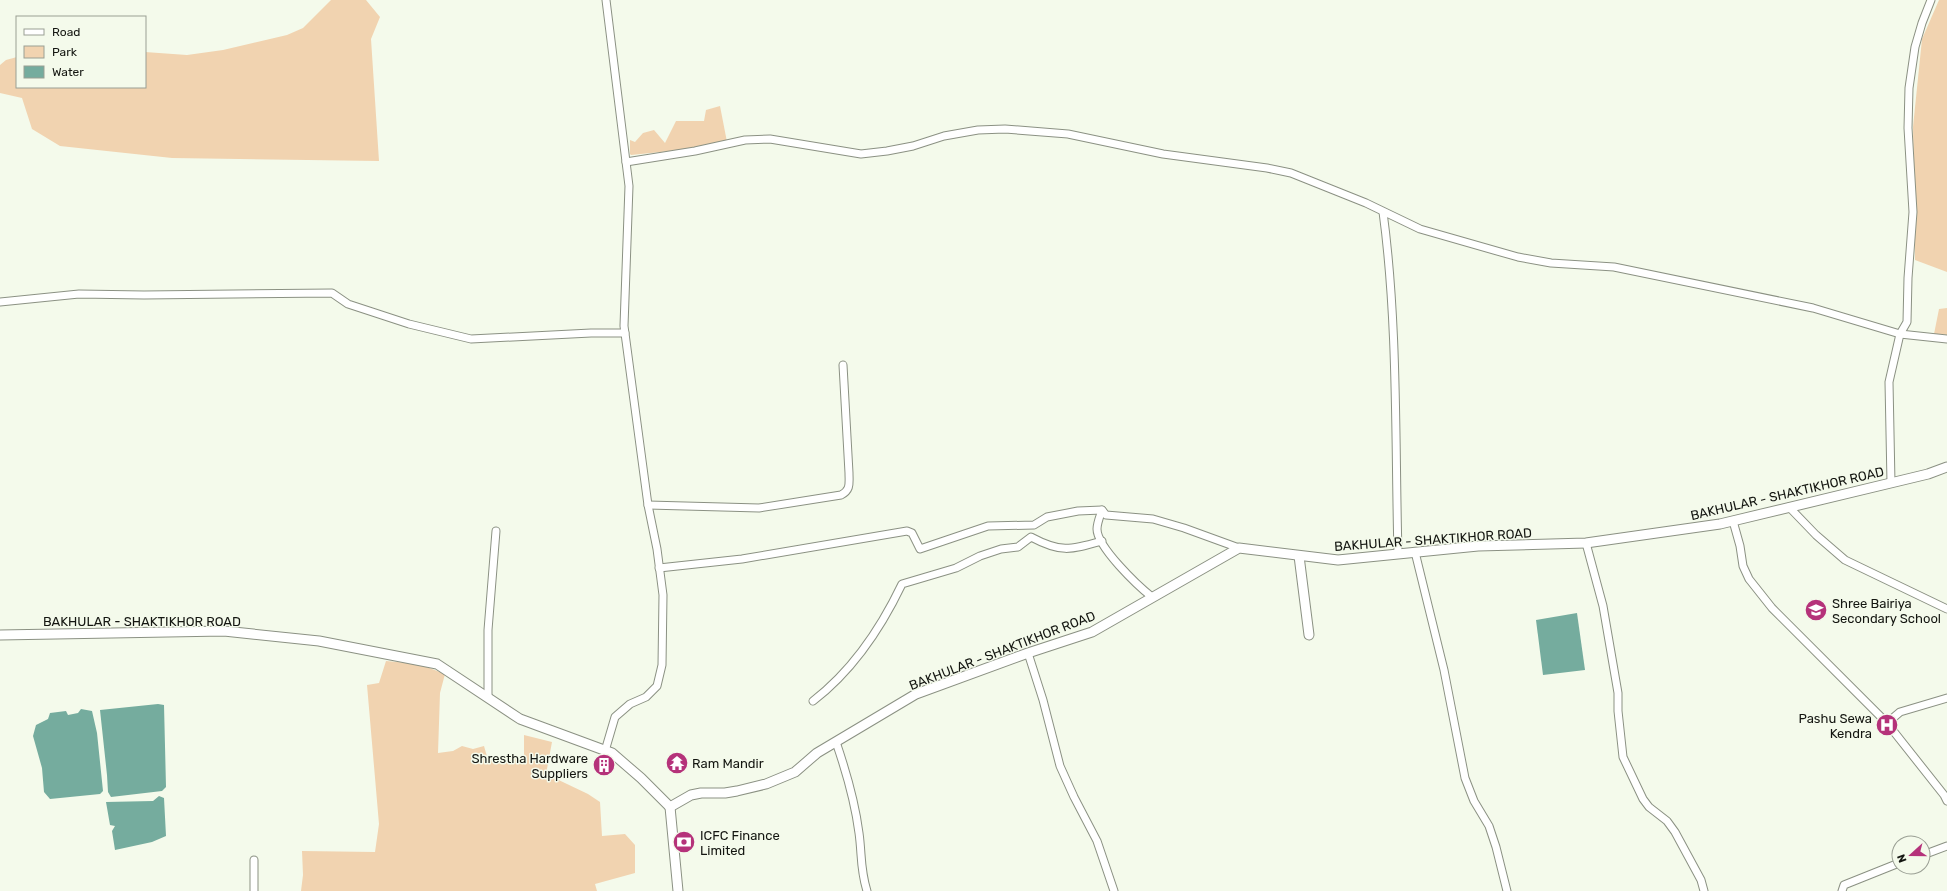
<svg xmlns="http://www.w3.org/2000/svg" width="1947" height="891" font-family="Rubik,sans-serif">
<rect width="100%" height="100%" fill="#f4faeb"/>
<g fill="#f1d3b0">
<polygon points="331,0 366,0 380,17 371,39 379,161 172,158 60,146 32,129 22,98 0,93 0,65 6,60 17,57 17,87 145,87 145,52 187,55 223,50 287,35 303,28"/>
<polygon points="1939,0 1947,0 1947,272 1915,260 1913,127 1922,39"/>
<polygon points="720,106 727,142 690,149 631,155 630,154 630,140 635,142 643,133 654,130 665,143 676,121 704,121 706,110"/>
<polygon points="1947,308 1947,335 1934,334 1939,309"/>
<polygon points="386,661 419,664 445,674 440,693 438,753 453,751 462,746 473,749 484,746 488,760 511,760 524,756 524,735 552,742 546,774 588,794 600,802 602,836 625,834 635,845 635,873 595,884 597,891 301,891 303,875 302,851 375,852 379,824 367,685 379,683"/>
</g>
<g fill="#75ac9e">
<polygon points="1577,613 1585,670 1543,675 1536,620"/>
<polygon points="158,704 164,705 166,787 162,791 111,797 108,792 107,775 100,710"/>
<polygon points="81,709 92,711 97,733 103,791 100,794 50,799 44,792 42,768 33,736 36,725 48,719 50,713 66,711 68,715 78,713"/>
<polygon points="159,796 164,798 166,836 152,842 115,850 112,831 115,826 110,825 106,802 153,801"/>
</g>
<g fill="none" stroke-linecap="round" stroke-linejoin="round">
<g stroke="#8b9183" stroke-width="9">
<g id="minor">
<polyline points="626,162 695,151 745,140 770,139 861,154 887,151 913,146 944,136 978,130 1005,129 1068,134 1163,154 1267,168 1291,173 1366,203 1420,229 1518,257 1551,263 1614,267 1813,308 1900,334 1947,339"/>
<path d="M1383 212C1398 323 1395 441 1398 554"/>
<polyline points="0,302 79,294 144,295 332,293 348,304 409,324 471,339 591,333 625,333"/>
<polyline points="1891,483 1889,382 1900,334 1907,322 1908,278 1913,212 1908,128 1909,88 1915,47 1922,23 1931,0"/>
<path d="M648 505 759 508 841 495C851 490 849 483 849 473L843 365"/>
<polyline points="1789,507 1816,535 1845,560 1947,609"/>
<path d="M1102 510C1100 516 1097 523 1097 529 1097 547 1138 586 1152 597"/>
<polyline points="1733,521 1740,546 1743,566 1749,579 1772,608 1887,723 1944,795 1947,801"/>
<polyline points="1586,543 1603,606 1618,693 1618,711 1623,757 1643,799 1649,807 1667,821 1675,832 1701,880 1704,891"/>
<polyline points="1415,552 1444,670 1465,778 1474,801 1489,826 1496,847 1507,891"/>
<polyline points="659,568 742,559 907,531 912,533 920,549 988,526 1034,525 1047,517 1078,511 1102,510 1106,515 1153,519 1184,528 1239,548"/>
<polyline points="1028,653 1043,700 1060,766 1074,797 1097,841 1114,891"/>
<polyline points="488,697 488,630 496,531"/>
<path d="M813 701C852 671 881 628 902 584L956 568 980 556 1001 549 1018 547 1031 537C1061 553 1070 550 1102 541"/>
<polyline points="1887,723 1900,712 1947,698"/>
<path d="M836 742C846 771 855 802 859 833 862 854 860 869 867 891"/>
<polyline points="605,751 615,717 630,704 646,697 657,686 662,665 663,595 657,549 648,505 624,326 629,186 606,0"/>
<polyline points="1923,855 1947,846"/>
<polyline points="254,860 254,891"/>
<polyline points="1842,891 1844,885 1899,863"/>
</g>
</g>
<g stroke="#8b9183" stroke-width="11">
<g id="tertiary">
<polyline points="1299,556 1309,635"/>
<polyline points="0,635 224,631 319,641 437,664 520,719 612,753 641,778 670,807"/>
<polyline points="670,807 691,795 701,793 725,793 737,791 766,784 795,772 817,753 916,694 1028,653 1092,632 1239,548 1338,560 1478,546 1586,543 1720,524 1928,474 1947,467"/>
<polyline points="670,807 678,891"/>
</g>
</g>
<use href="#minor" stroke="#fff" stroke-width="7"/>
<use href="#tertiary" stroke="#fff" stroke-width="9"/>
</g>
<defs>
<g id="school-disc" transform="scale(1.15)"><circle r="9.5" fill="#b5327a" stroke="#f4faeb"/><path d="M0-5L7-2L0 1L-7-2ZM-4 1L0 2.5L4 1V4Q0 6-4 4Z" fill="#fff"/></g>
<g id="hospital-disc" transform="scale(1.15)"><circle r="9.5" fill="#b5327a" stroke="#f4faeb"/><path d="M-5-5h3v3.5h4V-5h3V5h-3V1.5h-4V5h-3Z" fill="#fff"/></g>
<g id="temple-disc" transform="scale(1.15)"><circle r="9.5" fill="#b5327a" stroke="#f4faeb"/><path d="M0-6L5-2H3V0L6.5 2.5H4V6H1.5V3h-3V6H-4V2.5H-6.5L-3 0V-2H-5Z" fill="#fff"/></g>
<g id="building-disc" transform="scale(1.15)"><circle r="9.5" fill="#b5327a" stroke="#f4faeb"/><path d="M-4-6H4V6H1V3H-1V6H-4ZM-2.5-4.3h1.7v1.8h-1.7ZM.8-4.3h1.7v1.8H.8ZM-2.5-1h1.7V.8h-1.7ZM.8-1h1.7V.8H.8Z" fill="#fff"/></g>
<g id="bank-disc" transform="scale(1.15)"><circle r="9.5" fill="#b5327a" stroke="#f4faeb"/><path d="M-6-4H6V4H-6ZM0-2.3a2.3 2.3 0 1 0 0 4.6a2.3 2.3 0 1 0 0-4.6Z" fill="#fff"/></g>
</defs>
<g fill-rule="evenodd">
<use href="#school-disc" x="1816" y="610"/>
<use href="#hospital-disc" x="1887" y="725"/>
<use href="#temple-disc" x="677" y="763"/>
<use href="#building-disc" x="604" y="765"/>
<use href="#bank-disc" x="684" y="842"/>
</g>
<g text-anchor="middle" stroke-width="3" stroke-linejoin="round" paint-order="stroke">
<g font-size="13" fill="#141611" stroke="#f4faeb">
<text transform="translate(1787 493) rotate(-13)" y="5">BAKHULAR - SHAKTIKHOR ROAD</text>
<text transform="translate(1433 539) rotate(-4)" y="5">BAKHULAR - SHAKTIKHOR ROAD</text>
<text x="142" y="626">BAKHULAR - SHAKTIKHOR ROAD</text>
<text transform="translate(1002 650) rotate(-21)" y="5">BAKHULAR - SHAKTIKHOR ROAD</text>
</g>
<g font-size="13" fill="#141611" stroke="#f4faeb" text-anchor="start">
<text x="1832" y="608">Shree Bairiya<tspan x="1832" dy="15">Secondary School</tspan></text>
<text x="1872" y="723" text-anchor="end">Pashu Sewa<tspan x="1872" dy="15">Kendra</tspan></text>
<text x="588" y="763" text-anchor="end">Shrestha Hardware<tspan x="588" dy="15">Suppliers</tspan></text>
<text x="692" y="768">Ram Mandir</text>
<text x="700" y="840">ICFC Finance<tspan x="700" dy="15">Limited</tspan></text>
</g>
</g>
<rect x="16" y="16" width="130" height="72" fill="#f4faeb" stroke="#9a9f94"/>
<rect x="24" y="29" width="20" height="6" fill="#ffffff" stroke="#9a9f94"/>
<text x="52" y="36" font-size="12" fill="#141611">Road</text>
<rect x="24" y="46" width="20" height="12" fill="#f1d3b0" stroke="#9a9f94"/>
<text x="52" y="56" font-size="12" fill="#141611">Park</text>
<rect x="24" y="66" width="20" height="12" fill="#75ac9e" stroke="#9a9f94"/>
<text x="52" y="76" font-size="12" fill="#141611">Water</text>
<g transform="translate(1911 855) rotate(249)"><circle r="19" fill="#f4faeb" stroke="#9a9f94"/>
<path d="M0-3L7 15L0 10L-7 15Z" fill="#b5327a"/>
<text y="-6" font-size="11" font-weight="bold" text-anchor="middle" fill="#141611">N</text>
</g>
</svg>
